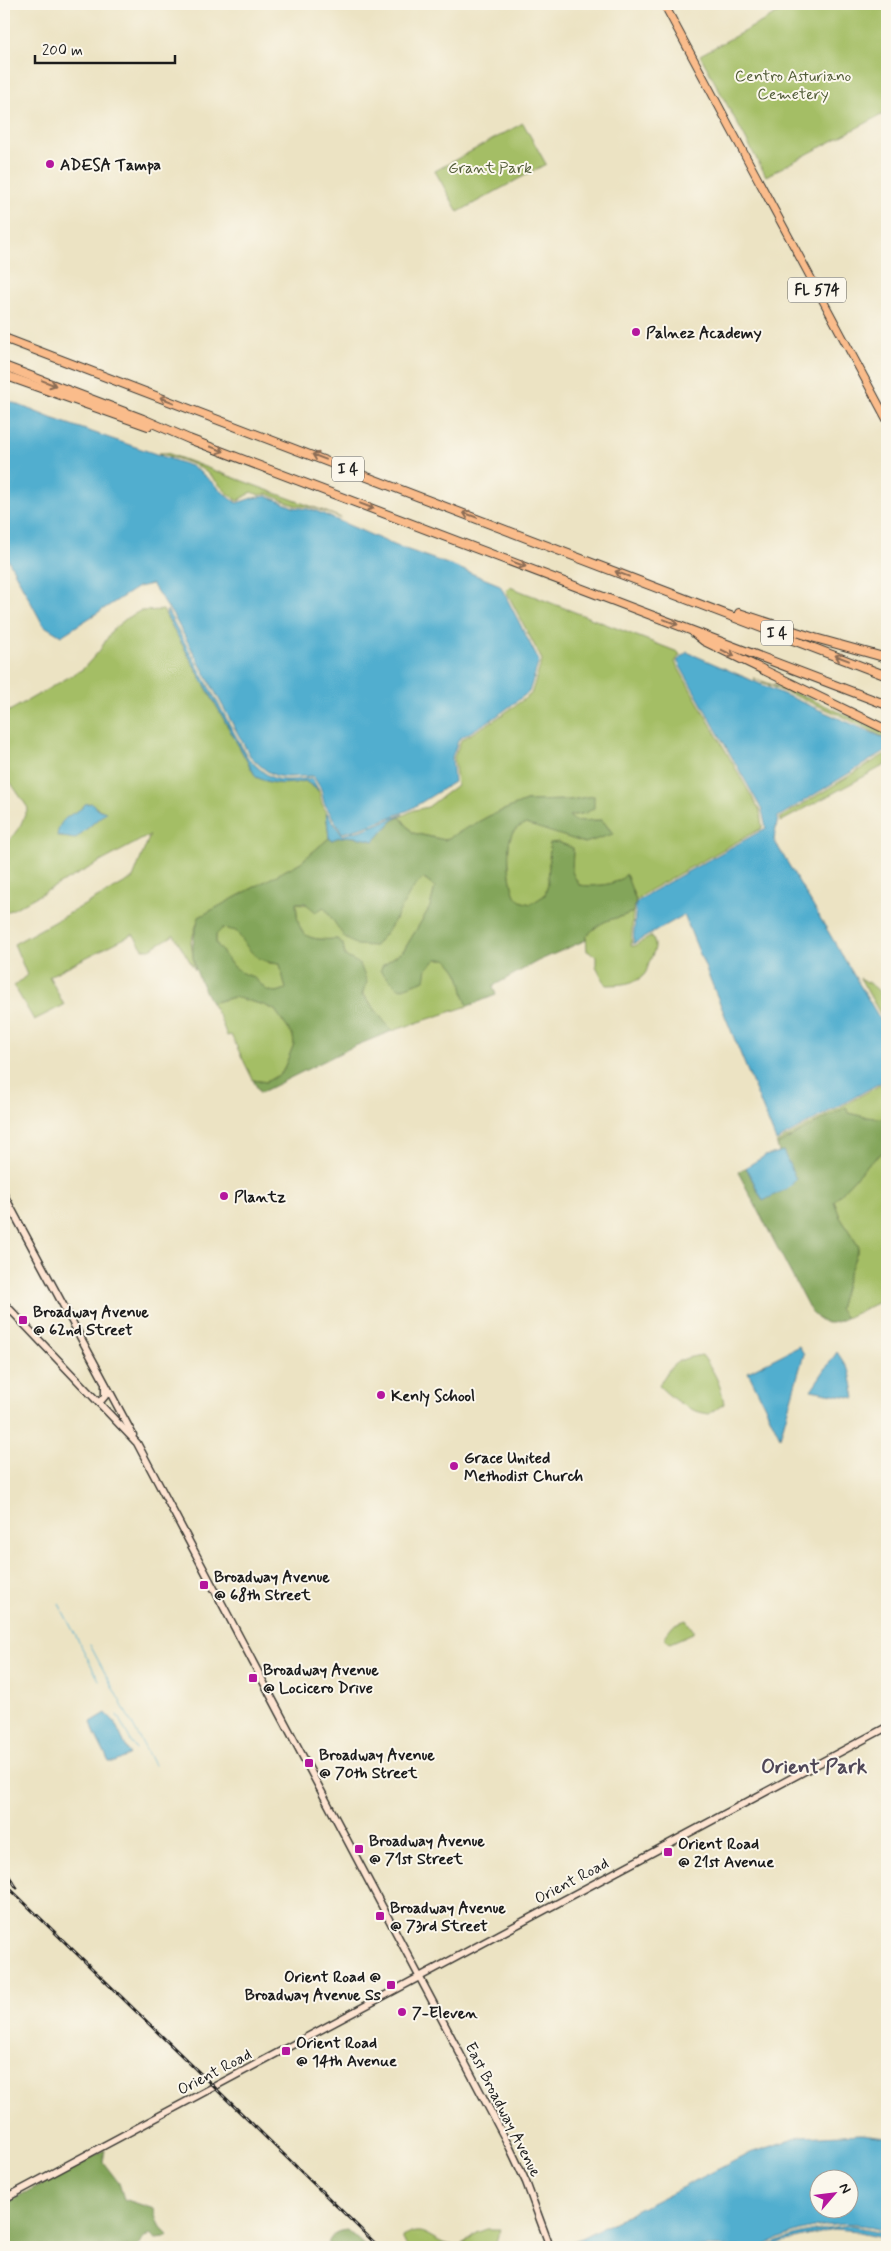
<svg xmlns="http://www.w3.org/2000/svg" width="891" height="2251" font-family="Mynerve,sans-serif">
<rect width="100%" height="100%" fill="#fbf7ec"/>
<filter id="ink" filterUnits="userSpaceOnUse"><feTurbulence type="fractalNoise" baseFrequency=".02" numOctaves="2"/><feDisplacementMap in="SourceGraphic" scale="10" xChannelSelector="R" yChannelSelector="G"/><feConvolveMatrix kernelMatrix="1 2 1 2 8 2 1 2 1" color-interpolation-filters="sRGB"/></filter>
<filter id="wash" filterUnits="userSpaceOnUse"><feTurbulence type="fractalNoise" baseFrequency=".0096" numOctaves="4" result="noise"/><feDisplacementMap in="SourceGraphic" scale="20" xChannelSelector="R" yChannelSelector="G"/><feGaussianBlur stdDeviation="1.12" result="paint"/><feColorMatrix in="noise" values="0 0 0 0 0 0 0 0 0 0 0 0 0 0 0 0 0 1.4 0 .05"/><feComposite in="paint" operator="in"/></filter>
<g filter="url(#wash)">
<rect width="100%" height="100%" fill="#ece3c3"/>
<g fill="#a4be65" stroke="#606d40" fill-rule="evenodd">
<polygon points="795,4 883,4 887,13 887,112 766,176 700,55"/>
<polygon points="523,123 546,164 458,212 435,171"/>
<path d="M159 453H167L321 510 341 518 315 508 294 505 268 494 259 495 252 492 238 501C223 492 218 481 206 472 193 462 175 458 159 453Z"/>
<path d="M510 587 678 652 680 655 675 662 760 811 762 828 648 891 636 901 626 875C616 886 593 887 579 885L572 872 573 848 550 843 548 884 545 895 531 904C527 903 520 902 517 899 509 890 506 846 511 836 514 829 520 826 526 823L585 843 613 833 602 820 575 821 569 816 586 813 594 796 570 800 526 801 489 816 445 840 413 833 400 817 414 810 428 807 457 785 454 757 461 740 499 717 531 694 542 660 506 591Z"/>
<path d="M163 610 256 777C273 785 286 785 305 781L319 791 322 804 326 811 329 838 301 862 199 917 191 942 195 970 174 935 150 949H143L133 934 49 976 64 1005 34 1020 14 986 27 975 14 944 133 878 150 835 4 914V848L20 826 28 808 4 773V714L83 669 100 650 112 630 127 618 140 611ZM84 806H93L105 812C88 826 84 839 58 837L60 825Z"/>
<polygon points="753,678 806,697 880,730 887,733 887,739 842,716"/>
<polygon points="887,753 887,764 780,822 780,818"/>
<path d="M422 878 435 887 430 907 404 950 383 965 427 968 437 959H446C466 978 458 984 468 1006L392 1031C372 1006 347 978 343 944L337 939C325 940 301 941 298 924 297 918 297 910 296 903L324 907 346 938 390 928 411 891Z"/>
<path d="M633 912 631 946H634L652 936C658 947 654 950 650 961 648 965 647 972 644 975 636 984 618 985 606 985L596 966V956L587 951 586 937C605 916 610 922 633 912Z"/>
<polygon points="223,928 236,930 269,963 280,964 286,989 277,992 268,991 253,977 242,973 231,964 216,943 216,935"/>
<path d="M860 978C884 990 887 1000 887 1026Z"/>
<polygon points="234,997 264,1005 275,1010 293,1036 294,1044 282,1073 266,1082 253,1080 231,1035 227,1036 220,1018 211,1003"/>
<polygon points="887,1081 887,1119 865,1117 848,1113 845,1108 777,1145 776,1143"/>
<polygon points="887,1149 887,1298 846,1318 839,1309 848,1276 859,1247 840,1217 834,1201 867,1165"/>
<path d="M702 1355C713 1369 722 1386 724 1404L709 1414C687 1411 675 1401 659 1386 671 1363 677 1359 702 1355Z"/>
<polygon points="686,1620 693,1630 693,1633 670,1643 665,1639 665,1635 673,1625"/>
<path d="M487 2229H500L495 2247H407L402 2237C422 2226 425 2235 443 2243 448 2245 454 2245 460 2246L476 2233Z"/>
</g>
<g fill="#83a55a" stroke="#50603b" fill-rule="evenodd">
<path d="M594 796V808L586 813 569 816 575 821 602 820 613 834 585 843 526 824C520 826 514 829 511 836 506 846 509 890 517 898 520 902 527 903 531 904L545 895 548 884 550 843 558 842 573 848 572 872 579 885C592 887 618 886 626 874L636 901 633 912C610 922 605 916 586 937V940L538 961 493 986 496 995 468 1006C458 984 466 978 446 959H437L427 968 425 980 400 989 380 971 383 965 404 950 430 907 435 887 423 878 411 891 390 928 375 946 357 945 345 938 324 907 316 912 305 903H296C298 936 304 941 337 939L343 944 345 956 360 964 367 982 362 994 392 1031 350 1048 260 1093 253 1080 266 1082 282 1073 294 1044 293 1036 275 1010 264 1005 234 997 211 1003C193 967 187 957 199 917L301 862 329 838 332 840C345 833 361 838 374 841L392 821 400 817 413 833 445 840 489 816 526 801 570 800ZM223 928 236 931C250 950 252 961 280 964L286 989 277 992 268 991 253 977 242 973 231 964 216 943V935Z"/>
<path d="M846 1107 849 1113 865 1117 887 1119V1149L867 1165 834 1201 840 1217 859 1247 848 1276 839 1309 846 1318C828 1326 825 1325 811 1312L738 1172 746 1167 762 1200 783 1151 779 1152 777 1145Z"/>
<polygon points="105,2150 103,2162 119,2183 124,2199 154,2209 161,2228 168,2235 165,2238 156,2239 150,2234 141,2241 138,2247 4,2247 4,2204"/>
<path d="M347 2230 366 2247H333L327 2243C332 2233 337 2231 347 2230Z"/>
</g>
<g fill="#51aecf" stroke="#366576" fill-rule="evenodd">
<path d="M4 399 51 418 191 466C208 476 220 492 237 503L252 498 267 496 293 507 314 510 394 545 456 567 500 585 539 661 529 692 497 716 459 739 452 757 454 782 409 810 362 828 342 833 324 803 321 789 313 776C278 777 276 782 250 756L174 617 152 584 138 587 61 636 43 625 4 552Z"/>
<path d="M167 610 248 758C275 784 276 781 312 778L319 791 305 781C286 785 273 785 256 777L166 615Z"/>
<polygon points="687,652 884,738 887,742 887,750 778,817 774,840 887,1031 887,1079 776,1141 684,915 633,944 636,903 649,893 766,828 762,810 677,661"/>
<path d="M92 803 97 809 106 812 75 839 57 836C60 812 79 815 85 804Z"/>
<path d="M326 811 342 835 362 830 403 814 392 821 374 841C361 838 345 833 332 840L329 838Z"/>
<polygon points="783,1151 796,1179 790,1187 763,1201 746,1167 765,1156"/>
<polygon points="799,1346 804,1354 780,1437 748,1372"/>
<polygon points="837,1352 850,1372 855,1398 811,1390"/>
<polygon points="106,1713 114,1721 130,1755 115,1762 109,1762 95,1734 91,1722"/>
<path d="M861 2134 887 2137V2231C846 2217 799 2227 761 2247H556L582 2238 750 2153 799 2137ZM818 2178H848V2208H818Z"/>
<path d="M852 2226 887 2233V2238L859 2232 833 2230 786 2241 772 2247H766C793 2233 822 2229 852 2226Z"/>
</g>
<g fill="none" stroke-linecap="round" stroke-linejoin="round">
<g stroke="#51aecf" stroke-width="1">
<polyline points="59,1604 99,1680"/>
<polyline points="90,1645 154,1765"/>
<polyline points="117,1715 136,1750"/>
</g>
</g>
</g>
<g filter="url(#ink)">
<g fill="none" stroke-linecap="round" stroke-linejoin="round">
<g stroke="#3b3a35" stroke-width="9">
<g id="secondary">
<polyline points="4,1195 133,1435"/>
<polyline points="4,1303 137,1443 510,2148 526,2182 550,2247"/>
<polyline points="99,1403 105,1396 105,1384"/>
<polyline points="4,2199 887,1727"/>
</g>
</g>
<g stroke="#3b3a35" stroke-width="9">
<polyline id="primary" points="664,4 887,420"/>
</g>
<g stroke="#3b3a35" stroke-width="10">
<g id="highway">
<polyline points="4,338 887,676"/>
<polyline points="4,366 143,419 189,439 887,705"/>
<polyline points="4,375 148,426"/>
<polyline points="739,613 815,638 887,658"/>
<polyline points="694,633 704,641 887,730"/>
</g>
</g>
<use href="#secondary" stroke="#fde4d1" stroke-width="6"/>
<use href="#primary" stroke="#fabc8b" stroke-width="7"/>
<use href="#highway" stroke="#fabc8b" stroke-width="8"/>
<g stroke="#1c1c1c" stroke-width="3">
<g id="rail">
<polyline points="4,1869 17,1888"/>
<polyline points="4,1883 379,2247"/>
</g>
</g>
<use href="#rail" stroke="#fbf7ec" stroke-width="1" stroke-dasharray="4" stroke-linecap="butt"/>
</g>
<defs><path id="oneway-shaft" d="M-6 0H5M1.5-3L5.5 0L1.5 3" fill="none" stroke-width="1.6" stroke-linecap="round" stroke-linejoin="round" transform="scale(1.25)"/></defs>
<g stroke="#8b6c54">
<use href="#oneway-shaft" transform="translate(49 383) rotate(21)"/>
<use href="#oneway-shaft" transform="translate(167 400) rotate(-159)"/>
<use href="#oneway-shaft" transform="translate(217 449) rotate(20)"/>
<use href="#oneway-shaft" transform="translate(319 457) rotate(-159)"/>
<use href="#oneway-shaft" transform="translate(367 506) rotate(21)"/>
<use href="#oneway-shaft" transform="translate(470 515) rotate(-159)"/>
<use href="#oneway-shaft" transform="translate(519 564) rotate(21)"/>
<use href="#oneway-shaft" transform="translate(622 574) rotate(-159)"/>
<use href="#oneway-shaft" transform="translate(671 622) rotate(21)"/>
<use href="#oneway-shaft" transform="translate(728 653) rotate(26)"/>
<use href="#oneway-shaft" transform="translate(842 658) rotate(-159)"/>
</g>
</g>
<g fill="#b5179e" stroke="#fbf7ec" stroke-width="2">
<circle cx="50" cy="164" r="5"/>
<circle cx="636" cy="332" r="5"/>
<circle cx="224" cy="1196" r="5"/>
<rect x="18" y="1315" width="10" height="10" rx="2.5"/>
<circle cx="381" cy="1395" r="5"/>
<circle cx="454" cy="1466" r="5"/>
<rect x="199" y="1580" width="10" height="10" rx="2.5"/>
<rect x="248" y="1673" width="10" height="10" rx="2.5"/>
<rect x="304" y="1758" width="10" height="10" rx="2.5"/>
<rect x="354" y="1844" width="10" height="10" rx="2.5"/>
<rect x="663" y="1847" width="10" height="10" rx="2.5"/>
<rect x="375" y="1911" width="10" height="10" rx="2.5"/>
<rect x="386" y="1980" width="10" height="10" rx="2.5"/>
<circle cx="402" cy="2012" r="5"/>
<rect x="281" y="2046" width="10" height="10" rx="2.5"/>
</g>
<g text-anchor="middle" stroke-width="4" stroke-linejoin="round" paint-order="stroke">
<g fill="#fbf7ec" stroke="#5f5e5a" stroke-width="1">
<rect x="788" y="277.5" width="58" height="25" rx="4"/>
<rect x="332" y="456.5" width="32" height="25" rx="4"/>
<rect x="761" y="620.5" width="32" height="25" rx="4"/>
</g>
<g font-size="15" font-weight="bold" fill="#1c1c1c">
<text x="817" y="295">FL 574</text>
<text x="348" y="474">I 4</text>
<text x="777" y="638">I 4</text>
</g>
<g font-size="16" fill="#525d39" stroke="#fbf7ec">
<text x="793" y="81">Centro Asturiano<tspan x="793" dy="18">Cemetery</tspan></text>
<text x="490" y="173">Grant Park</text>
</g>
<g font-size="16" font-weight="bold" fill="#1c1c1c" stroke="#fbf7ec" text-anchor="start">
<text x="60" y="170">ADESA Tampa</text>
<text x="646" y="338">Palnez Academy</text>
<text x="234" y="1202">Plantz</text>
<text x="33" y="1317">Broadway Avenue<tspan x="33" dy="18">@ 62nd Street</tspan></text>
<text x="391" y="1401">Kenly School</text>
<text x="464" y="1463">Grace United<tspan x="464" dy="18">Methodist Church</tspan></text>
<text x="214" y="1582">Broadway Avenue<tspan x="214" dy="18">@ 68th Street</tspan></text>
<text x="263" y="1675">Broadway Avenue<tspan x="263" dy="18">@ Locicero Drive</tspan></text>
<text x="319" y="1760">Broadway Avenue<tspan x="319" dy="18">@ 70th Street</tspan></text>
<text x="369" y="1846">Broadway Avenue<tspan x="369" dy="18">@ 71st Street</tspan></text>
<text x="678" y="1849">Orient Road<tspan x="678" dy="18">@ 21st Avenue</tspan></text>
<text x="390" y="1913">Broadway Avenue<tspan x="390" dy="18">@ 73rd Street</tspan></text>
<text x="381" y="1982" text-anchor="end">Orient Road @<tspan x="381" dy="18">Broadway Avenue Ss</tspan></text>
<text x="412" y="2018">7-Eleven</text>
<text x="296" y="2048">Orient Road<tspan x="296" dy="18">@ 14th Avenue</tspan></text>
</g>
<g font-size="16" fill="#1c1c1c" stroke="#fbf7ec">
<text transform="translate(571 1880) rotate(-28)" y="6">Orient Road</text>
<text transform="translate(214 2071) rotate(-28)" y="6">Orient Road</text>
<text transform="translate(504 2109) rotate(63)" y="6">East Broadway Avenue</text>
</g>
<g font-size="21" font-weight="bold" fill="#504858" stroke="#fbf7ec">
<text x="814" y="1773">Orient Park</text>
</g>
</g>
<rect width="891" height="2251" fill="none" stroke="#fbf7ec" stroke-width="20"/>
<g transform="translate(834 2194) rotate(62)"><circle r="24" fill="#fbf7ec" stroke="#a29f99"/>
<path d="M0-4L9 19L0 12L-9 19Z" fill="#b5179e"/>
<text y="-8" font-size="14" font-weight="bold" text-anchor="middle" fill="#1c1c1c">N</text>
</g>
<path d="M35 55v8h140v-8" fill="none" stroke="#1c1c1c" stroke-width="2.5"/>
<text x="42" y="55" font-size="15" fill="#1c1c1c" stroke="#fbf7ec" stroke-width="4" paint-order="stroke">200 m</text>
</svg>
